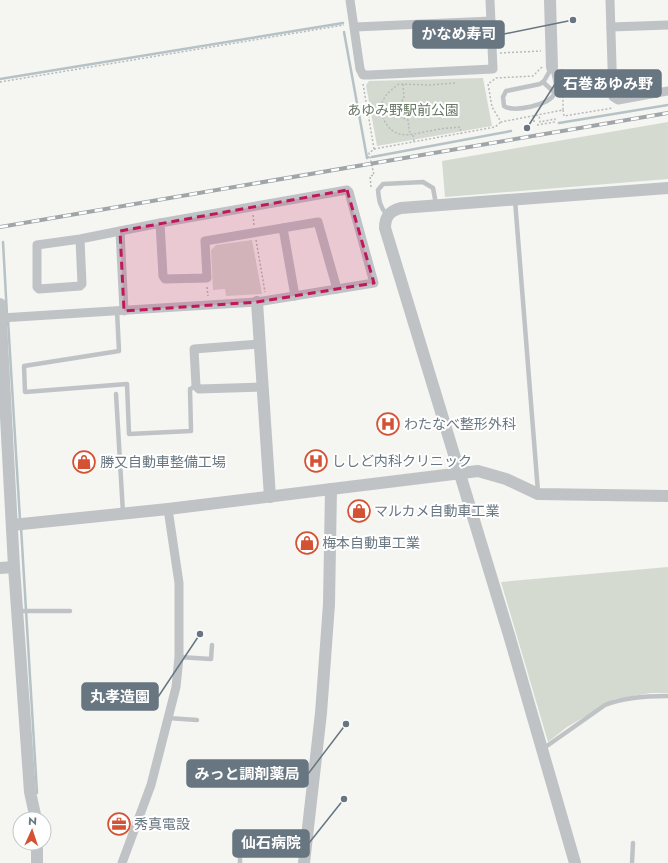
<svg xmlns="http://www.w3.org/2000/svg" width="668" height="863" font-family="Jost,'Noto Sans JP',sans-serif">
<rect width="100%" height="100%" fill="#f5f5f2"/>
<g fill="#d5dad1">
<polygon points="483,78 492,126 377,146 366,85 369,81"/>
<polygon points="668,122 668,179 445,197 442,161"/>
<polygon points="252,240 262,294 226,296 225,289 213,290 211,250 216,245"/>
<polygon points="668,567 668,693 651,693 615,699 567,727 548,742 501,582"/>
</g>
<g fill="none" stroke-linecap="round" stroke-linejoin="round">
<g stroke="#b6c2c5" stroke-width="2.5">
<polyline points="344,32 367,158 368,157"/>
<polyline points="0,79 343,23"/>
<polyline points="559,123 668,105"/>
<polyline points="372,157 511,131"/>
<polyline points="3,242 7,315"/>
<polyline points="8,320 20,520"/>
<polyline points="21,527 37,793"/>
</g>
<g stroke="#b7babc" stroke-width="1.5" stroke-dasharray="2 2" stroke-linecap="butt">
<polyline points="500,53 541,51"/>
<polyline points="542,67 533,76 496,78 488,84 492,107 501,122 563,110 563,89"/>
<polyline points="562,69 563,79"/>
<polyline points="0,82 344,25"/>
<path d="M455 83 430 85 399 84C389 91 381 98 381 111 382 116 384 121 387 125 399 142 418 132 435 130 443 128 452 128 460 127L461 134"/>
<polyline points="363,84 374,149 369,153 374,175 370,176 371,187"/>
<polyline points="403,84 404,99 398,104 397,111 400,117 408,120 410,135"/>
<polyline points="563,110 564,116 613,108"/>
<polyline points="534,116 534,122"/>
<polyline points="537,125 555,122 555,119 540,122 539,115"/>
<polyline points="413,135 414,142"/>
<polyline points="374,149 495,127 501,122"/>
<polyline points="253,215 254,225"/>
<polyline points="256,240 265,292"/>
<polyline points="207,287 208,296"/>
</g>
<g stroke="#bfc3c6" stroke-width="4.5">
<path d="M552 67C554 76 558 85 554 94 550 105 512 113 504 106L503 97 506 91 540 84 544 81Z"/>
<polyline points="543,82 555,93"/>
<polyline points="515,200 538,492"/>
<path d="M387 215C380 207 379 201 378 190L383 184 423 182 433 188 436 204"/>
<polyline points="117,311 119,351 24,366 25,392 127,384 129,434 191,431 190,389 196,386"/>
<polyline points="116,394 123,513"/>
<polyline points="17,611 70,611"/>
<polyline points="179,657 211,659 212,645"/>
<polyline points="168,718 197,720"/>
<path d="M544 748 605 705C624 697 647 696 668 696"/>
<polyline points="240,863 240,858"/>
<polyline points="632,863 633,843"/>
</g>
<g stroke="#bfc3c6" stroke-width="9">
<polyline points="350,0 360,69 363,75 369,75 493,69 490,0"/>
<polyline points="610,0 613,97 618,100 668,91"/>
<polyline points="355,27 491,21"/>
<polyline points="611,27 668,25"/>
<polyline points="160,223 163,276 165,279 207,278 205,241 318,222 337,289"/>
<polyline points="283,228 295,296"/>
<polyline points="120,231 124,311"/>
<polyline points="1,318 257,302 374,283 349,192 347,190 160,223 80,239 37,245 37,287 39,289 80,286 82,284 80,239"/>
<polyline points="259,344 194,349 196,386 199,389 262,387"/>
<polyline points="122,863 151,785 176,687 179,657 179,583 168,509"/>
</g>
<g stroke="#bfc3c6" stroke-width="12">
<polyline points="550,0 552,67"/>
<polyline points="257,302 270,497"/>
<polyline points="0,304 14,567 30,792 36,819"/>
<polyline points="12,525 168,509 478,471 506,479 538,494 668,496"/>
<polyline points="0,568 14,567"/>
<polyline points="37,843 37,863"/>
<polyline points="304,863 321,713 329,604 331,489"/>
<path d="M575 863 509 635 385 228C385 216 390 211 401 208L668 188"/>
</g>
<g stroke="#9fa5a9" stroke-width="4">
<polyline id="rail" points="0,227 668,113"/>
</g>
<use href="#rail" stroke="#fff" stroke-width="2.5" stroke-dasharray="8" stroke-linecap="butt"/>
</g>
<path fill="#c2185b" fill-opacity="0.2" stroke="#c2185b" stroke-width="3" stroke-dasharray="8 5" stroke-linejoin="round" d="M347 190 374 283 257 302 124 311 120 231Z"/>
<defs>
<g id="hospital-ring" transform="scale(1.15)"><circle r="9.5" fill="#fff" stroke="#d35234" stroke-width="1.5"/><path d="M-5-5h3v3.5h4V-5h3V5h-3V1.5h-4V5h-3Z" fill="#d35234"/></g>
<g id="shop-ring" transform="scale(1.15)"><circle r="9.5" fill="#fff" stroke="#d35234" stroke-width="1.5"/><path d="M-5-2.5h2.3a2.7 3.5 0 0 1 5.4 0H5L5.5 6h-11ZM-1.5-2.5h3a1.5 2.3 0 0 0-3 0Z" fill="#d35234"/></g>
<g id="office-ring" transform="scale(1.15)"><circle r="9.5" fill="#fff" stroke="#d35234" stroke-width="1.5"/><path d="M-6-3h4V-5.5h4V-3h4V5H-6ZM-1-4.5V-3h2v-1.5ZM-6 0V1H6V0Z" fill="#d35234"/></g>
</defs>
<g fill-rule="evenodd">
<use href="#hospital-ring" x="388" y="424"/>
<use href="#hospital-ring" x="316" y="461"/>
<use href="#shop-ring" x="84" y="462"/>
<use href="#shop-ring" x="359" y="511"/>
<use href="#shop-ring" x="307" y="543"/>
<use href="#office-ring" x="119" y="824"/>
</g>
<g text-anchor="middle" stroke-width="4" stroke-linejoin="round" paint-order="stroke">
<g font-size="14" fill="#6a7865" stroke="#fff">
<text x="403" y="115">あゆみ野駅前公園</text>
</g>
<g font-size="14" fill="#677680" stroke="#fff" text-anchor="start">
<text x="404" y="429">わたなべ整形外科</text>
<text x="332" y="466">ししど内科クリニック</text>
<text x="100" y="467">勝又自動車整備工場</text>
<text x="374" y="516">マルカメ自動車工業</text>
<text x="322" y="548">梅本自動車工業</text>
<text x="134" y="829">秀真電設</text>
</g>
</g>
<path fill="none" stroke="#677680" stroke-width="1.5" d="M573 20L504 34M527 128L555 84M200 634L158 697M346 724L308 774M344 799L309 843"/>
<g fill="#677680" stroke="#fff" stroke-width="1.5">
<circle cx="573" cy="20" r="4"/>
<circle cx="527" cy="128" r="4"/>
<circle cx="200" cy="634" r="4"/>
<circle cx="346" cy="724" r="4"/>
<circle cx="344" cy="799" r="4"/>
</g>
<g fill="#677680" stroke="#677680" stroke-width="1.5">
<rect x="413" y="21" width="91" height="27" rx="4"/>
<rect x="555" y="70" width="106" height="27" rx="4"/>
<rect x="82" y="683" width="76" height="27" rx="4"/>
<rect x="187" y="760" width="121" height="27" rx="4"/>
<rect x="233" y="830" width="76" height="27" rx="4"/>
</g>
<g font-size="15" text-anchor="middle" font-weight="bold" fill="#fff">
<text x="459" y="39">かなめ寿司</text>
<text x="608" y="89">石巻あゆみ野</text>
<text x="120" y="702">丸孝造園</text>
<text x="247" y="779">みっと調剤薬局</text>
<text x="271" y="848">仙石病院</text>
</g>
<g transform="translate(32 831) rotate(3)"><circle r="19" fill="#ffffff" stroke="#c2c8cc"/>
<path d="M0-3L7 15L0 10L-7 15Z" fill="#d35234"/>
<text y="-6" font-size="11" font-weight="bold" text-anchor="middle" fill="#677680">N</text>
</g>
</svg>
